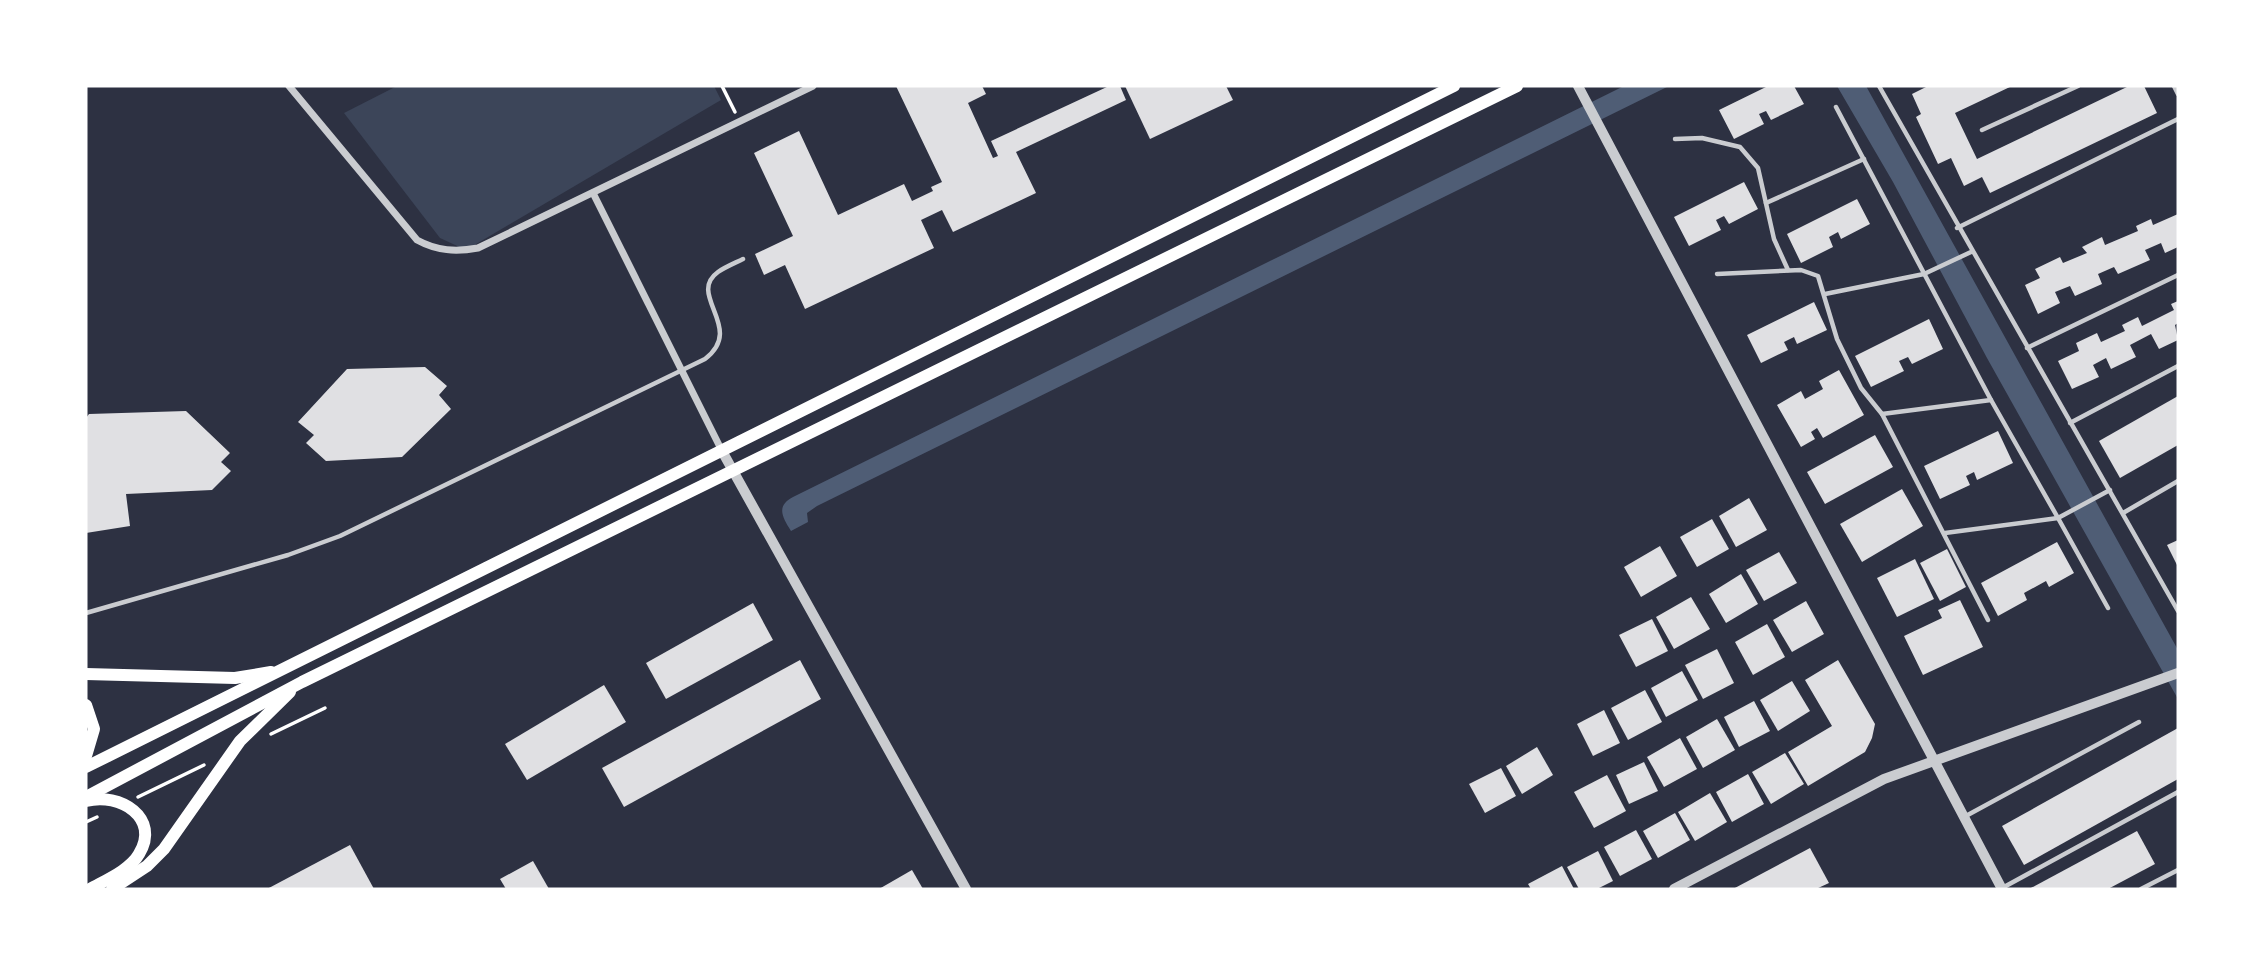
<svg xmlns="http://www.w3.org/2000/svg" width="2264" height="975" font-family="Jost,sans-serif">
<rect width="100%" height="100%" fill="#2d3142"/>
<polygon fill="#3c4559" points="397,86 714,86 721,100 466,250 440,238 344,113"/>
<g fill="#4f5d75">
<path d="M1624 86H1669L817 506 807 513 808 522 791 531C782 517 776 506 793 497Z"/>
<polygon points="1837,86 1866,86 2178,650 2178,699 1987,358 1893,182"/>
</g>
<g fill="#e0e0e3">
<polygon points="896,86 982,86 986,94 968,103 993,158 998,156 991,141 1109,86 1120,86 1126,100 1016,152 1036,193 953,232 942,210 921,220 934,248 805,309 785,265 764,275 755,254 793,236 754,153 799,131 838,215 904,184 912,201 933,191 931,187 942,182"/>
<polygon points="1125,86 1226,86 1233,100 1150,139"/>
<polygon points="1768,86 1794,86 1804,104 1771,120 1766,111 1759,114 1764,124 1734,139 1719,110"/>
<polygon points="1928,86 2012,86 1955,113 1977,159 2129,86 2144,86 2157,113 1990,193 1982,177 1964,186 1951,158 1938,164 1916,117 1921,114 1912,94"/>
<polygon points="1744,182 1758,209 1729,224 1724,216 1716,220 1721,230 1689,246 1674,217"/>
<polygon points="1857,199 1870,224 1841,239 1838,232 1829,237 1833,247 1801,263 1787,234"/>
<polygon points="2178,214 2178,247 2165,253 2161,243 2145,250 2150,260 2118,274 2114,267 2098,274 2102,284 2075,296 2070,286 2055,292 2060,303 2038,314 2025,285 2040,278 2035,269 2060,257 2063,263 2087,253 2082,247 2102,237 2105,245 2138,231 2136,226 2151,219 2153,225"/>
<polygon points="2178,301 2178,323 2175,325 2178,340 2159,349 2151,334 2130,345 2136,357 2111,369 2106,358 2093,365 2099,377 2072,389 2058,361 2079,351 2076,343 2097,333 2101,342 2125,331 2122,325 2138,317 2142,326 2174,310 2171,304"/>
<polygon points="1814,302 1827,330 1797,344 1794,337 1784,342 1788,350 1761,363 1747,335"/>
<polygon points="1929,319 1943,349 1912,364 1908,357 1899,361 1904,371 1871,387 1855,356"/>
<polygon points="425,367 447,386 439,395 451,409 402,457 326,461 306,443 314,435 298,422 347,369"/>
<polygon points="1839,370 1864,415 1823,438 1817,428 1811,432 1815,439 1801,447 1777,405 1801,391 1805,399 1823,389 1819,381"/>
<polygon points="2178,396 2178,445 2120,478 2099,441"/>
<polygon points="186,411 230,453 221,462 231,471 212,490 126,494 130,526 86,533 86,418 89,414"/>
<polygon points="1998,431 2013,463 1977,480 1974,472 1966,476 1970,485 1940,499 1924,466"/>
<polygon points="1875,435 1893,467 1825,504 1807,472"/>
<polygon points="1902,489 1923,526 1862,562 1840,524"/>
<polygon points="1749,498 1767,530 1736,547 1719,516"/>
<polygon points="1712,519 1729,549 1697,567 1680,537"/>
<polygon points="2178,540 2178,567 2167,545"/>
<polygon points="2057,542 2074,573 2049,587 2046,581 2024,593 2027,600 1998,616 1981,583"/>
<polygon points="1660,546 1677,576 1641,597 1624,567"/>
<polygon points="1947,549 1966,587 1940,601 1920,563"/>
<polygon points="1779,552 1797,583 1764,601 1746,570"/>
<polygon points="1915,559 1934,599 1897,617 1877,578"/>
<polygon points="1741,574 1758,604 1726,623 1709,594"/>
<polygon points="1691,597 1710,629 1674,649 1656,617"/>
<polygon points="1960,600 1983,647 1923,675 1904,636 1942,618 1938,610"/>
<polygon points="1806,601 1824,634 1792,652 1773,620"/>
<polygon points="753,603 773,640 666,699 646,663"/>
<polygon points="1652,619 1668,651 1636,667 1619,635"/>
<polygon points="1767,624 1785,657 1753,675 1735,642"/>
<polygon points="1717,649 1734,683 1703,699 1685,665"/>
<polygon points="800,660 821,699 624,807 602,768"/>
<polygon points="1838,660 1875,724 1872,738 1865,752 1808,786 1788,752 1832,726 1805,680"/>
<polygon points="1682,671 1698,700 1666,717 1651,688"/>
<polygon points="1792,681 1810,711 1778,731 1760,700"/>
<polygon points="604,685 626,722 527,780 505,744"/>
<polygon points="1645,690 1662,722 1628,740 1611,708"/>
<polygon points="1754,701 1770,731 1739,747 1724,717"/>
<polygon points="1604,710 1620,743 1593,756 1577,724"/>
<polygon points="1717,719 1735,750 1703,768 1686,737"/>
<polygon points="2178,728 2178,779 2024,865 2002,826"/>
<polygon points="1680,738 1697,769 1664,787 1647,757"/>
<polygon points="1537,747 1553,775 1522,794 1506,766"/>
<polygon points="1785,753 1804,784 1771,804 1752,772"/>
<polygon points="1644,762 1658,791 1629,804 1616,775"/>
<polygon points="1501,768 1516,796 1485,813 1469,784"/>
<polygon points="1748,774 1764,804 1732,822 1716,792"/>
<polygon points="1607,775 1626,811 1594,828 1574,792"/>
<polygon points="1710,793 1727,822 1695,841 1678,812"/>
<polygon points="1675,813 1690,840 1658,858 1643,831"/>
<polygon points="1636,830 1652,859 1620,876 1604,847"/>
<polygon points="2137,831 2155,864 2108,889 2029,889"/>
<polygon points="350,845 374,889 267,889"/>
<polygon points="1810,848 1829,883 1816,889 1733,889"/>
<polygon points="1598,851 1613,881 1597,889 1579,889 1567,867"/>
<polygon points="533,861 549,889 506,889 500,879"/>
<polygon points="1562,866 1574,889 1531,889 1528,884"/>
<polygon points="912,870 923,889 879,889"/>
</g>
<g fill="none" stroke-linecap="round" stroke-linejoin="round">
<g stroke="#fff" stroke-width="3.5">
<polyline points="722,86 735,112"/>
<polyline points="271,734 325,708"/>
<polyline points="138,797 204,765"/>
<polyline points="86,822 97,817"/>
</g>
<g stroke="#caccd0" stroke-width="4.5">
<polyline points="1879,86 2178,611"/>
<polyline points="2174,86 2178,94"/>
<polyline points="1836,107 1991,400 2058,518 1945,533"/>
<polyline points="1982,130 2078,86"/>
<polyline points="1675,139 1702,138 1740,147 1758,168 1774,239 1788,270"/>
<polyline points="1766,203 1864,159"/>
<polyline points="1957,228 2178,119"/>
<polyline points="1717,274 1801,270 1818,276 1837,339 1861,388 1882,414 1988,620"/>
<polyline points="1825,294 1924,274 1971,252"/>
<polyline points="2027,348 2178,275"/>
<polyline points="1882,414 1991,400"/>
<polyline points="2070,423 2178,366"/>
<polyline points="2123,513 2178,481"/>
<polyline points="2108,608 2058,518 2110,490"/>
<path d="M86 613 288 555 340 536 705 359C746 328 686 295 718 272 725 267 735 263 743 259"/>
<polyline points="1964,817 2139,722"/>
<polyline points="2004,887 2178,792"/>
<polyline points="2141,889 2178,870"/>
</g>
<g stroke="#caccd0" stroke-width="7">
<path d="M289 86 417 240C437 251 456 252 478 248L813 86"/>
<polyline points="593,193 722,451"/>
</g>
<g stroke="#caccd0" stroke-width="10">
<polyline points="1578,86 2002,889"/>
<polyline points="722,451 966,889"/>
<polyline points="1674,889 1884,779 2178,673"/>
</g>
<g stroke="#fff" stroke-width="12">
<polyline points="86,674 235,678 271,672"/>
<polyline points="86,705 94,729 86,756"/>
<path d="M86 801C120 792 161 818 139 854 130 870 106 880 90 889"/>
<polyline points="112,889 147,866 164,849 240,741 290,692"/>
</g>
<g stroke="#fff" stroke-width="12">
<polyline points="86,767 1454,86"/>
<polyline points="86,797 302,682 1517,86"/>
</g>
</g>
<rect width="2264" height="975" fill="none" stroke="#ffffff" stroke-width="175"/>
</svg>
